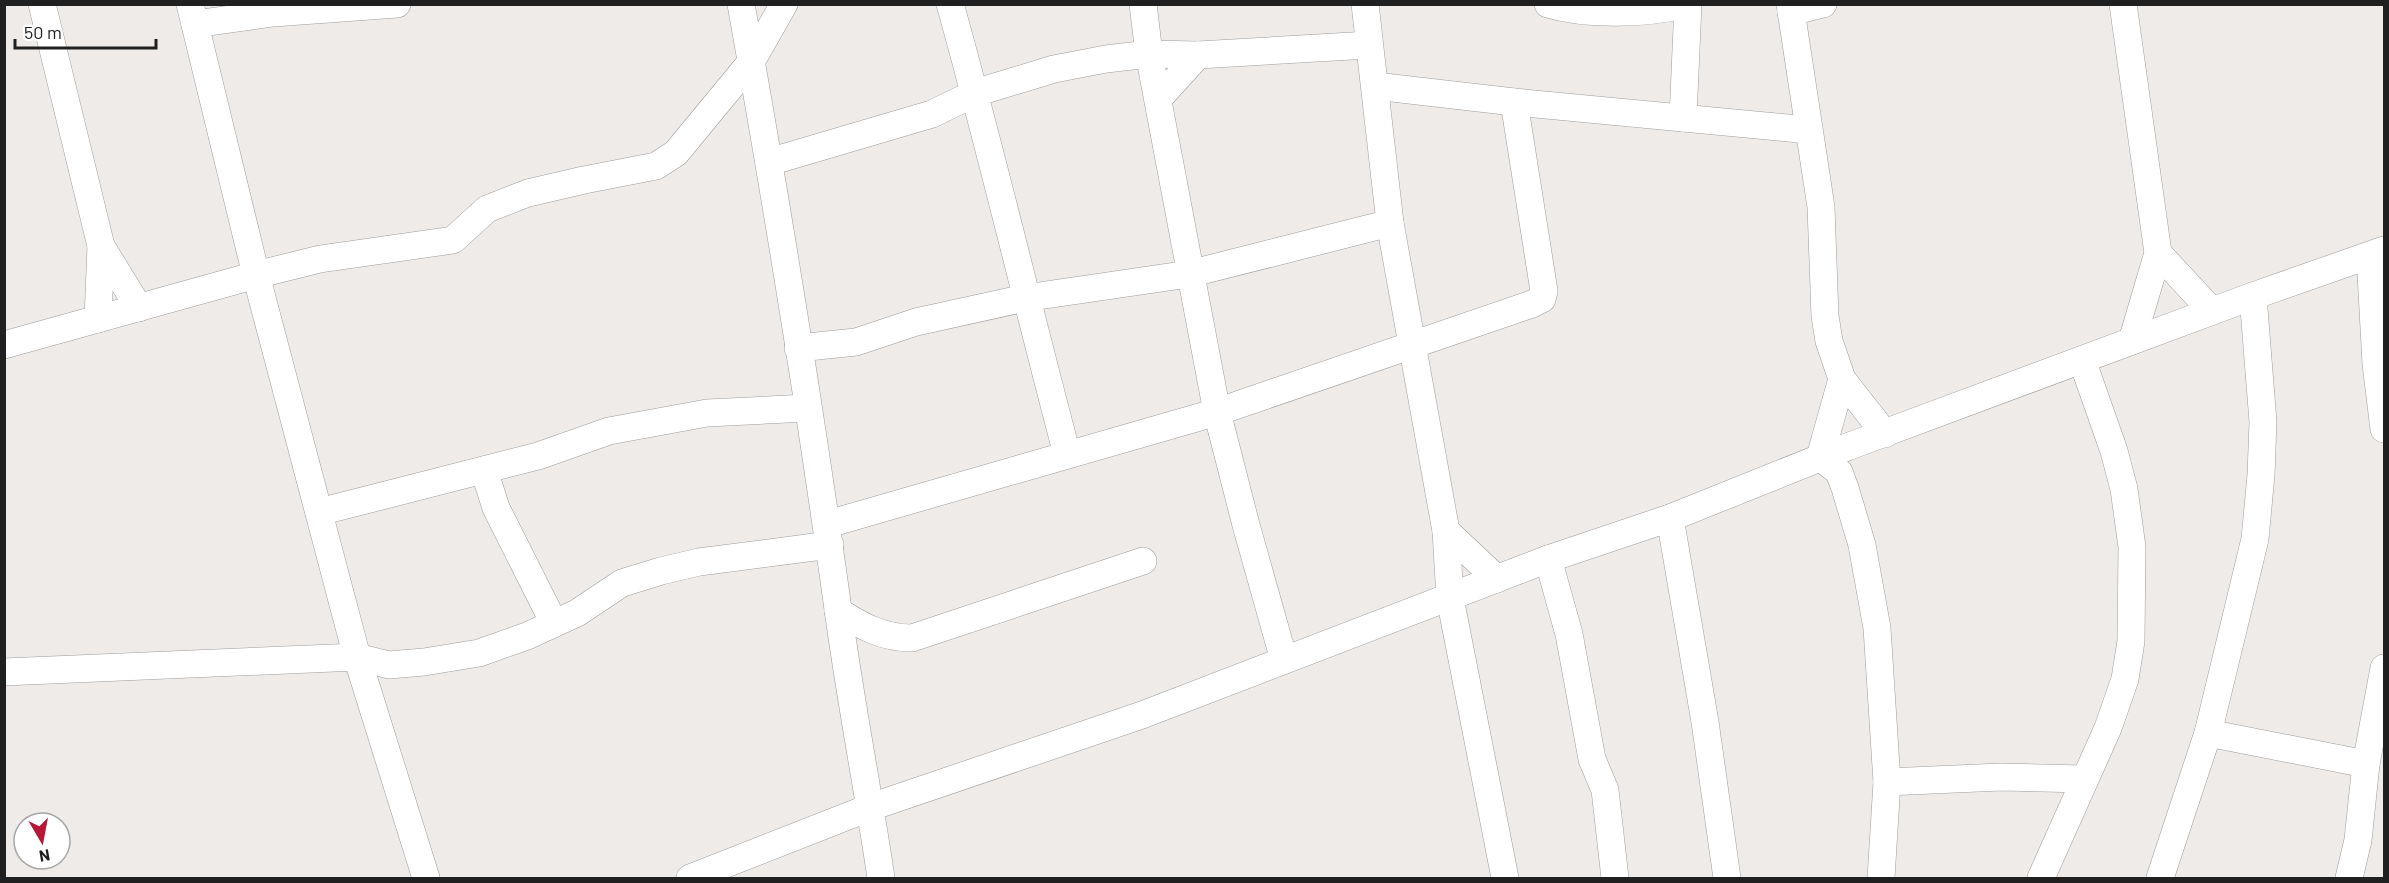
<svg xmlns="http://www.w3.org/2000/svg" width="2389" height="883" font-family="Barlow,sans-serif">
<rect width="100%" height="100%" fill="#efebe8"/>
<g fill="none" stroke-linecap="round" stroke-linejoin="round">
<g stroke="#9d9d9d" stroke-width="28">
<g id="minor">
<polyline points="42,4 101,246 98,319"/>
<polyline points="190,4 256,275 357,657 426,878"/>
<path d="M741 4C777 205 810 407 838 609 850 699 868 789 881 878"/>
<path d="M950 4C992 153 1027 304 1067 454"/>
<polyline points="1143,4 1149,54 1217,412 1246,525 1284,660"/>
<polyline points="1365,4 1390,223 1446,531 1450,598 1505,878"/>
<path d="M1548 4C1589 16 1646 14 1688 4L1683 118"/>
<polyline points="1790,4 1821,207 1825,316 1829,341 1842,379 1885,434"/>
<polyline points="2123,4 2158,253 2132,341"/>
<polyline points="1791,12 1823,4"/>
<polyline points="195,24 273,13 397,4"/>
<polyline points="1375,86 1514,102 1809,130"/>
<polyline points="1159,98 1198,55"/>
<polyline points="769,162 932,114 975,93 1054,69 1106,59 1149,54 1198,55 1369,45"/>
<polyline points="101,246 139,308"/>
<polyline points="2158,253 2212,311"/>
<polyline points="2370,256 2376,364 2384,429"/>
<polyline points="4,345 256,275 320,259 453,240 487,209 528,193 584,180 656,166 676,153 751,62 784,4"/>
<polyline points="798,348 856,342 916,322 1025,298 1189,274 1390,223"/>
<polyline points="1842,379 1820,457 1839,472 1845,488 1862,545 1877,628 1887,782 1881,878"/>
<polyline points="484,470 496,508 554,623"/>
<polyline points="319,512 538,456 609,431 707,413 808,408"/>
<polyline points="1670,518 1705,722 1727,878"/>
<polyline points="828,524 1217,412 1532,304 1542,299 1544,291 1514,102"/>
<polyline points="1446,531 1497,579"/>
<polyline points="1548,559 1569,634 1592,759 1605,790 1615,878"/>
<path d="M838 611C861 626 883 638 912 638L1143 561"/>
<polyline points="4,672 357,657 389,665 424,662 479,653 527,636 577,613 622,583 661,571 699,562 830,545"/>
<polyline points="2208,733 2366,764"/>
<polyline points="1887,782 2001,777 2083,779"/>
<polyline points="690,878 871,807 1142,715 1548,559 1670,518 1847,447 2253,296 2384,250"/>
<polyline points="2041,878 2108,728 2125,679 2131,641 2132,547 2124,489 2114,451 2082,360"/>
<polyline points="2160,878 2208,733 2255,539 2261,475 2263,422 2253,296"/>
<polyline points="2349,878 2358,840 2366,764 2384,668"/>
</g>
</g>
<use href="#minor" stroke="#fff" stroke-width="27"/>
</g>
<rect width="2389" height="883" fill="none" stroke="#202020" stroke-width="12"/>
<g transform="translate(42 841) rotate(170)"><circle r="28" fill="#ffffff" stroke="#a6a6a6" stroke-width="1.5"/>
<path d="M0-4.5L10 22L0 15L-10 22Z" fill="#b81838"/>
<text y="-9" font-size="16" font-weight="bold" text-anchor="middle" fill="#202020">N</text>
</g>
<path d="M15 39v9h141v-9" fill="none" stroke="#202020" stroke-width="3"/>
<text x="24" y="39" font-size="18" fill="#202020" stroke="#ffffff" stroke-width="4.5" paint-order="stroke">50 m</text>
</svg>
